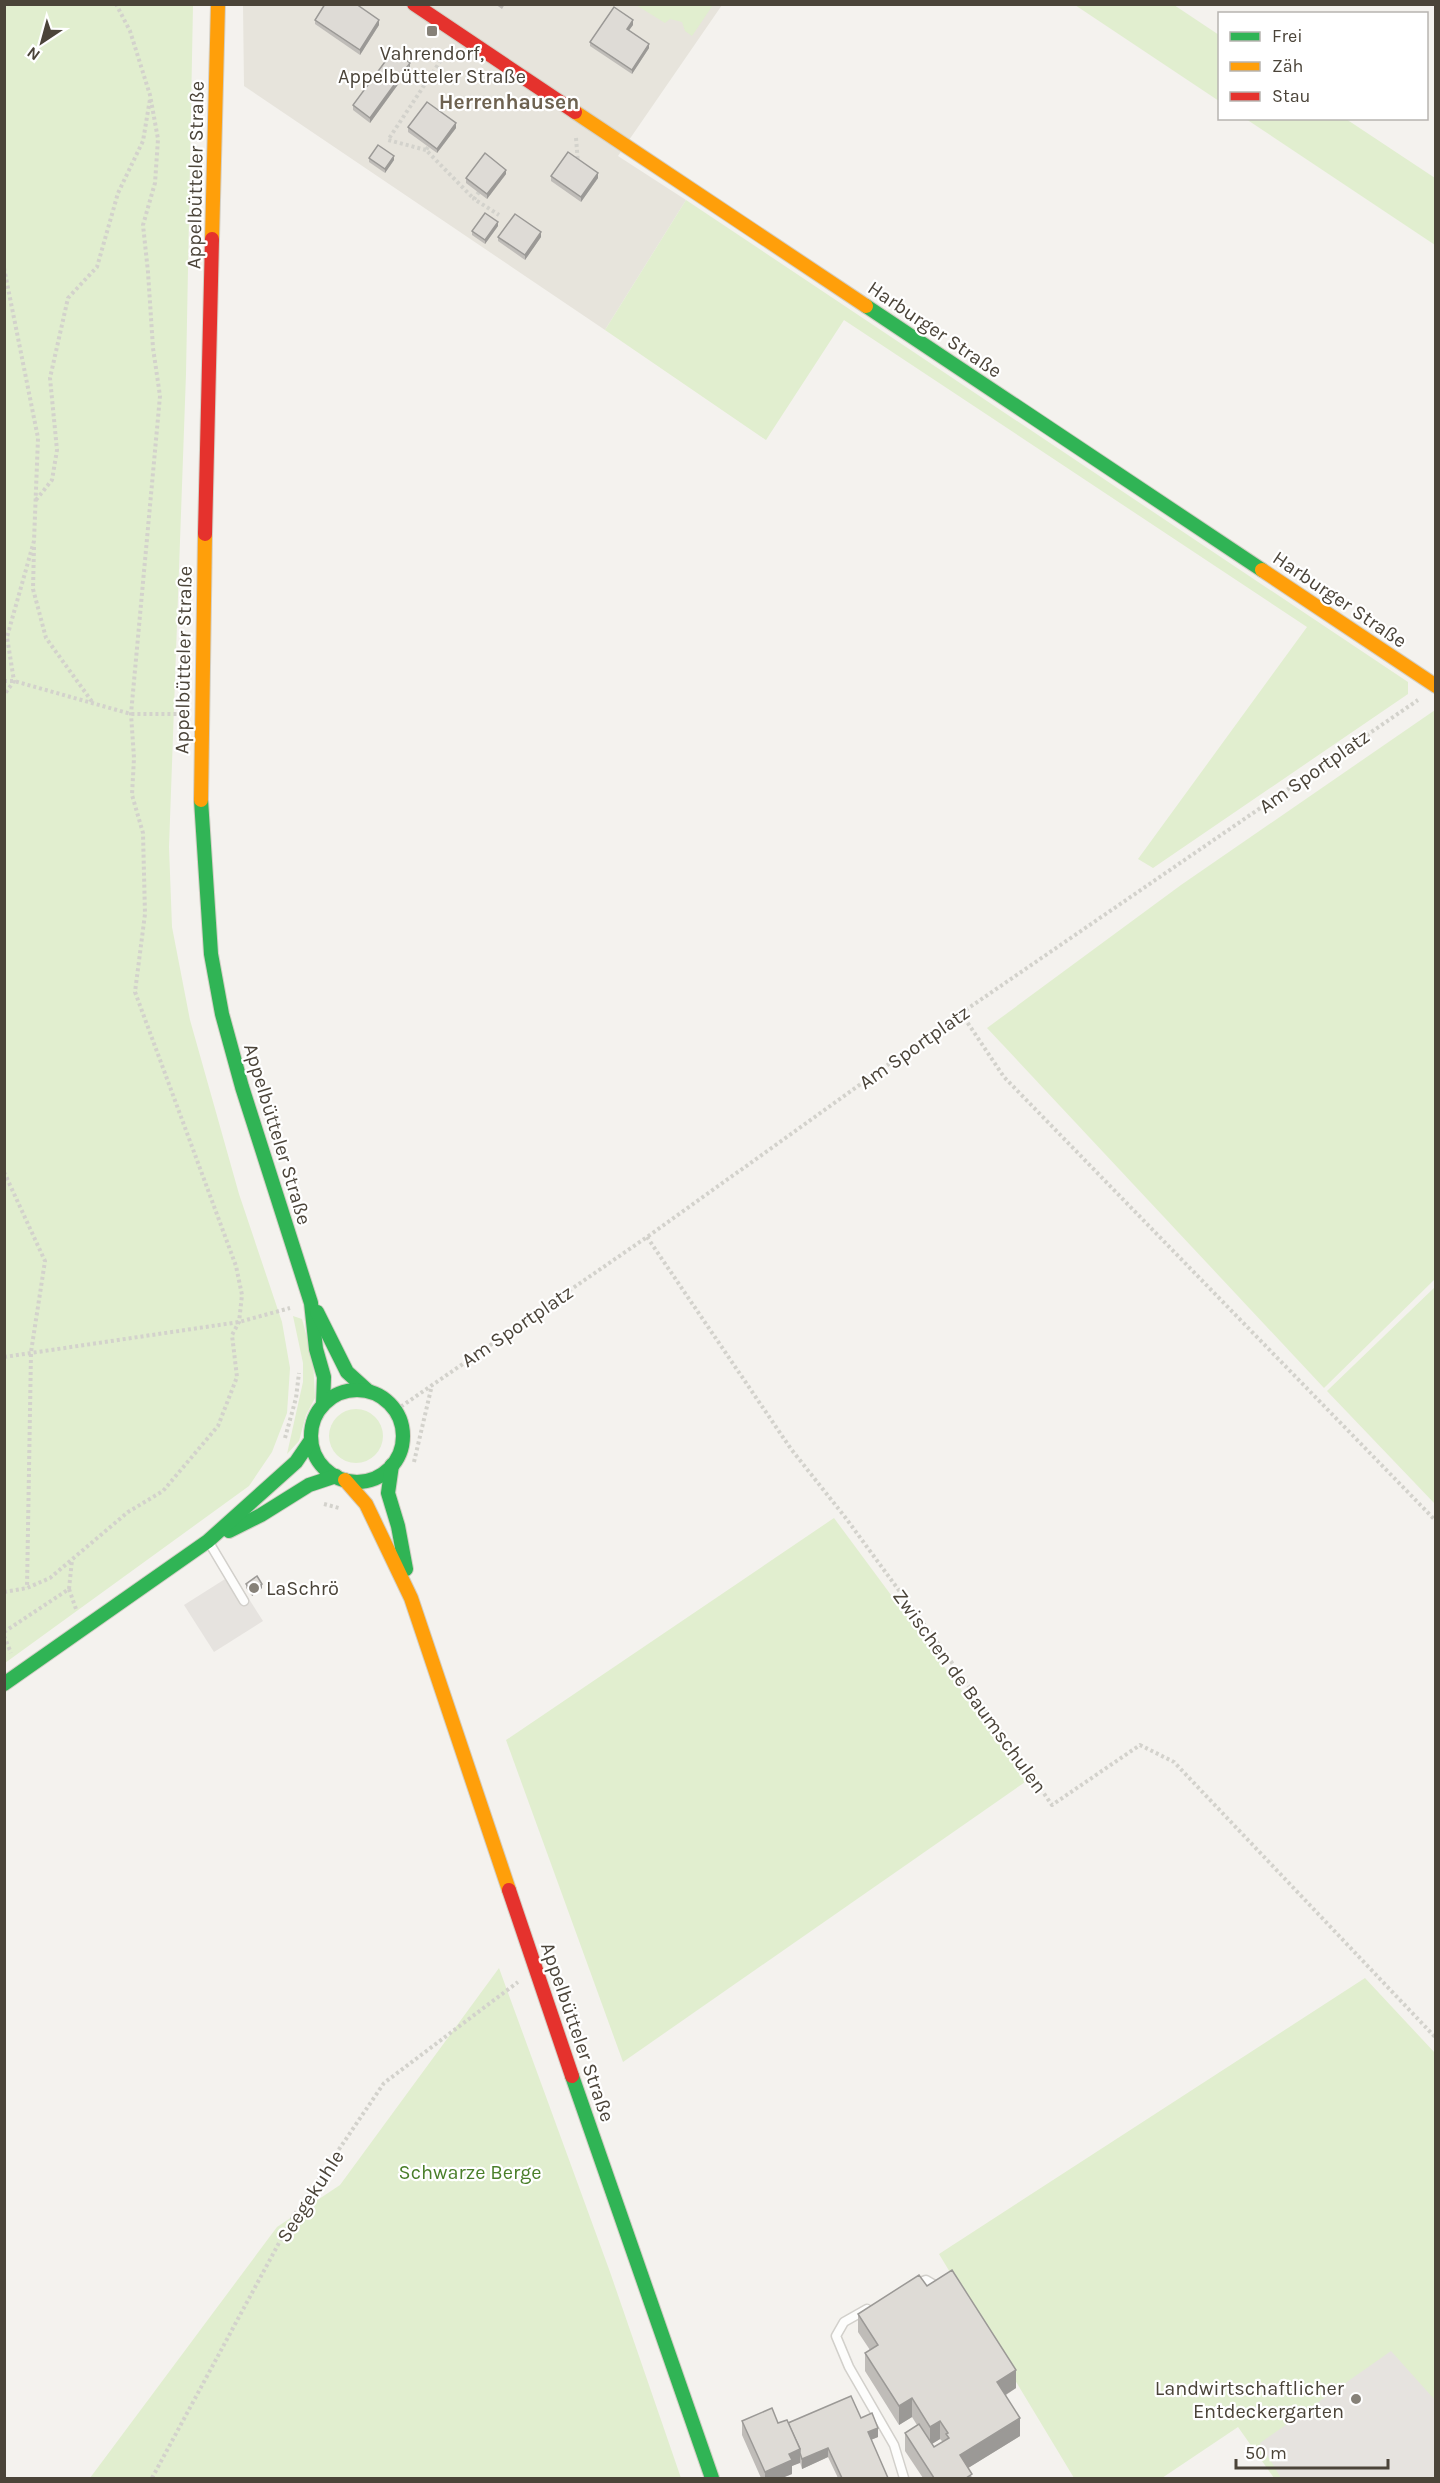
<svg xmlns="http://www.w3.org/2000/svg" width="1440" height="2483" font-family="Karla,sans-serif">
<rect width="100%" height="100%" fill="#f4f2ee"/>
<polygon fill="#e7e4dc" points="243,5 722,5 618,156 686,200 605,330 244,86"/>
<g fill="#e1eecf">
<polygon points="5,4 193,5 186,374 169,847 172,927 190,1020 239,1194 282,1322 290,1368 287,1413 272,1452 249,1486 5,1663"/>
<polygon points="636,5 713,5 692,36 685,31 682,22 670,19 665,23"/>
<polygon points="1075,5 1174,5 1219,35 1219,101"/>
<polygon points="1246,119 1346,119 1435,178 1435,245"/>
<polygon points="686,200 1408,682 1408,694 1153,868 1138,859 1307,627 844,320 766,440 605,330"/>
<polygon points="1435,710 1435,1279 1324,1388 987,1028 1181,885"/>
<polygon points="1435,1287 1435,1504 1327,1391"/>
<polygon points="293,1316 302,1319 313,1360 315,1398 306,1415 299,1441 287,1454 303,1382 303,1363"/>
<circle cx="356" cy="1436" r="27"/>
<polygon points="834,1518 1028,1780 623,2062 506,1740"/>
<polygon points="499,1968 610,2272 681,2478 90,2478 277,2227 340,2185"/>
<polygon points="1365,1978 1435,2053 1435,2478 1274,2478 1238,2427 1162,2478 1074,2478 939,2254"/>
</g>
<g fill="#e6e3df">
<polygon points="233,1574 263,1621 214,1652 184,1605"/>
<polygon points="1391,2351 1435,2400 1435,2478 1281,2478 1260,2443"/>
</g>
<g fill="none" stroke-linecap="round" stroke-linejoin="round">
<g stroke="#d2d0cb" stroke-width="11">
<g id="lane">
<polyline points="210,1544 244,1601"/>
<polyline points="913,2285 926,2280 938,2287"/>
<polyline points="867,2309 844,2322 836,2336 849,2367 894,2445 904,2478"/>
</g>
</g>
<g stroke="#d3cfc5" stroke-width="16">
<g id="fast">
<polyline points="866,306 1262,570"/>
<polyline points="201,800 211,954 222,1014 242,1087 311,1303 316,1349 324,1377 323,1405"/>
<polyline points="317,1312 347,1372 368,1391"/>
<circle cx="357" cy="1436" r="46"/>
<polyline points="392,1465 388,1493 398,1526 406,1569"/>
<polyline points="229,1531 261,1515 309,1485 336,1476"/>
<polyline points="4,1684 208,1541 296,1462 311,1440"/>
<polyline points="572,2076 712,2478"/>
</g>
</g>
<g stroke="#d3cfc5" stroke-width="16">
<g id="slow">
<polyline points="575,112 866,306"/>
<polyline points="212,239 218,4"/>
<polyline points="1262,570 1436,686"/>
<polyline points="201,800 205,534"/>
<polyline points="345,1480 366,1504 411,1598 509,1890"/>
</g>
</g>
<g stroke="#d3cfc5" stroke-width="16">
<g id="jam">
<polyline points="414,4 575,112"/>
<polyline points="205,534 212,239"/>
<polyline points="509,1890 572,2076"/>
</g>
</g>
<g stroke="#d3d2cc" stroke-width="4" stroke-dasharray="3 3" stroke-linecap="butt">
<polyline points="576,138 578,163"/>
<polyline points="428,147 426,150 474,199"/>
<polyline points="426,150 388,140 447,51"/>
<polyline points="479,192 474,199 499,215"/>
<polyline points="4,268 38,438 34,541 7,637 14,681 4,695"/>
<polyline points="36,500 52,480 57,450 50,378 68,298 97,267 118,193 143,141 150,99"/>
<polyline points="34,547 33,589 46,638 93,703"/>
<polyline points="4,681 14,681 131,714 182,714"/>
<polyline points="961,1013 1004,1077 1436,1521"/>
<polyline points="4,1172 45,1261 31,1352 27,1588"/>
<polyline points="647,1237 791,1449 845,1517 945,1653 1052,1805 1140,1745 1174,1762 1436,2038"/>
<polyline points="4,1357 239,1322 290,1308"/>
<polyline points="396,1410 647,1237 935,1031 1418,700"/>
<polyline points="285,1438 296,1398 299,1373"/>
<polyline points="414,1462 432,1385"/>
<polyline points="324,1504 339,1508"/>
<polyline points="69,1589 72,1560"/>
<polyline points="4,1592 27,1588 50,1578 128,1512 163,1491 218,1426 237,1377 232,1335 239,1322 242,1295 236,1266 135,992 145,914 143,833 132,795 134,758 131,714 160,396 153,348 148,272 143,225 155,183 158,139 150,95 130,31 116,4"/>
<polyline points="4,1632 69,1589 76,1609"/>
<polyline points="4,1636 11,1653"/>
<polyline points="152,2478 293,2217 384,2083 518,1982"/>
</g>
<use href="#lane" stroke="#fdfdfc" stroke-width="8"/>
<use href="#fast" stroke="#30b455" stroke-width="14"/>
<use href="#slow" stroke="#ff9f0a" stroke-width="14"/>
<use href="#jam" stroke="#e5322d" stroke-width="14"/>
</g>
<g fill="#bfbcb8" fill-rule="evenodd">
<polygon points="495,4 505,4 502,9"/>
<polygon points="315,20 379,25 360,55 315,24"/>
<polygon points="633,25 629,30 649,48 632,74 590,46 590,42"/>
<polygon points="410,68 370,123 353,110 353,105"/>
<polygon points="408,127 456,128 437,153 408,132"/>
<polygon points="369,158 394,160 385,173 369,162"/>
<polygon points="506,174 487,199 466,183 466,178"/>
<polygon points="551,176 598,178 581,202 551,181"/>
<polygon points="498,226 485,244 472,235 472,231"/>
<polygon points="498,237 541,237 525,260 498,241"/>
<polygon points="246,1584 262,1588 252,1596 246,1588"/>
<path d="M927 2286 1016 2388 1006 2395 1020 2436 968 2468 972 2478H923L905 2451V2433L917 2425 912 2417 899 2425 865 2371V2353L870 2350 858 2332V2314ZM940 2439 943 2442 934 2447 932 2444Z"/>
<polygon points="861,2418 878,2437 871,2440 888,2478 838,2478 828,2457 802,2469 800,2462 792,2466 792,2474 782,2478 761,2478 742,2435 742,2421 788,2423"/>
</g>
<g fill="#9b9996">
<polygon points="379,20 379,25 360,55 360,50"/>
<polygon points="633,20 633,25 627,33 627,29"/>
<polygon points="649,44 649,48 632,74 632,70"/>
<polygon points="410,63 410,68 370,123 370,118"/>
<polygon points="456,123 456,128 437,153 437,149"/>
<polygon points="394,156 394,160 385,173 385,169"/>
<polygon points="506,170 506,174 487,199 487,194"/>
<polygon points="598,173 598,178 581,202 581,197"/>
<polygon points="498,222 498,226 485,244 485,240"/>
<polygon points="541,232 541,237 525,260 525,255"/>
<polygon points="262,1584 262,1588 252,1596 252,1592"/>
<polygon points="1016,2370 1016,2388 997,2400 997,2382"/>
<polygon points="912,2398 912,2417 899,2425 899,2406"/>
<polygon points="1020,2418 1020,2436 960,2473 960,2455"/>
<polygon points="940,2421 940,2439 930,2445 930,2427"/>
<polygon points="878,2428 878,2437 868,2441 868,2432"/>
<polygon points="828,2448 828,2457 802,2469 802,2459"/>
<polygon points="800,2449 800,2463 792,2466 792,2474 782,2478 765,2478 765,2472 789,2454"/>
</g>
<g fill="#dedbd6" stroke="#9b9996" stroke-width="1.5">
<polygon points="325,4 356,4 379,20 360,50 315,20"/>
<polygon points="614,7 633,20 627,29 649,44 632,70 590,42"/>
<polygon points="393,51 410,63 370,118 353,105"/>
<polygon points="427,102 456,123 437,149 408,127"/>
<polygon points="378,145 394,156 385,169 369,158"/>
<polygon points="568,152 598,173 581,197 551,176"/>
<polygon points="485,153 506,170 487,194 466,178"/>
<polygon points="485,213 498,222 485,240 472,231"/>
<polygon points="515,214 541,232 525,255 498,237"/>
<polygon points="257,1576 262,1584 252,1592 246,1584"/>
<polygon points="952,2270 1016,2370 997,2382 1020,2418 960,2455 972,2474 966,2478 934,2478 905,2433 919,2424 934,2447 949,2438 946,2434 948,2433 940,2421 930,2427 912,2398 899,2406 865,2353 878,2345 858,2314 919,2275 927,2286"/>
<polygon points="851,2396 861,2418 872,2413 878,2428 868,2432 888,2478 842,2478 828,2448 802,2459 800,2453 800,2449 788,2423"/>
<polygon points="772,2408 778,2423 787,2420 800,2449 789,2454 792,2460 765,2472 742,2421"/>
</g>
<g fill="#868178" stroke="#fff" stroke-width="2">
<rect x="426" y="25" width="12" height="12" rx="3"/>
<circle cx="254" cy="1588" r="6"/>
<circle cx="1356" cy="2399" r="6"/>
</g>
<g text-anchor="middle" stroke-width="4.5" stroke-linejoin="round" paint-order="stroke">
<g font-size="20" fill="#4b4439" stroke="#fff">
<text x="432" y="60">Vahrendorf,<tspan x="432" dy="23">Appelbütteler Straße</tspan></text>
<text x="266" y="1595" text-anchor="start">LaSchrö</text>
<text x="1344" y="2395" text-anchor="end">Landwirtschaftlicher<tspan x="1344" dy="23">Entdeckergarten</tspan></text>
</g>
<g font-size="20" fill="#4b4439" stroke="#fff">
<text transform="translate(195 175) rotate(-89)" y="7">Appelbütteler Straße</text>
<text transform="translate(935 329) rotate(34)" y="7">Harburger Straße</text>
<text transform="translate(1340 599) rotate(34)" y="7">Harburger Straße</text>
<text transform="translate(183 660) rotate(-89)" y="7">Appelbütteler Straße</text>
<text transform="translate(1314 771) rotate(-35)" y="7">Am Sportplatz</text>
<text transform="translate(914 1047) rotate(-35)" y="7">Am Sportplatz</text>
<text transform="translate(278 1134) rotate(73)" y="7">Appelbütteler Straße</text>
<text transform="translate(517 1326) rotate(-34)" y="7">Am Sportplatz</text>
<text transform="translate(970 1691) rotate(54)" y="7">Zwischen de Baumschulen</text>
<text transform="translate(578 2032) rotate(71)" y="7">Appelbütteler Straße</text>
<text transform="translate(310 2196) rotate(-57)" y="7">Seegekuhle</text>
</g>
<g font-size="20" fill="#4a7f2a" stroke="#fff">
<text x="470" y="2179">Schwarze Berge</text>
</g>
<g font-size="21" font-weight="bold" fill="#6e6250" stroke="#fff">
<text x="509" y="109">Herrenhausen</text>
</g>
</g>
<rect width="1440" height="2483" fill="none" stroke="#4b4439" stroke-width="12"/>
<rect x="1218" y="12" width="210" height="108" fill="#ffffff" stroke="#b7b4b0" stroke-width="1.5"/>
<rect x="1230" y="32" width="30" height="9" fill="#30b455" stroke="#b7b4b0" stroke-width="1.5"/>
<text x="1272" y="42" font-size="18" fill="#4b4439">Frei</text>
<rect x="1230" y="62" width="30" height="9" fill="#ff9f0a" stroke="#b7b4b0" stroke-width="1.5"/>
<text x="1272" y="72" font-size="18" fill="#4b4439">Zäh</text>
<rect x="1230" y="92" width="30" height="9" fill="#e5322d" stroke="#b7b4b0" stroke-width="1.5"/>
<text x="1272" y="102" font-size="18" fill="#4b4439">Stau</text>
<g transform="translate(42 42) rotate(216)" stroke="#ffffff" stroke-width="4.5" paint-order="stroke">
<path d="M0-4.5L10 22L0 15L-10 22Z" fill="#4b4439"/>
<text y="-9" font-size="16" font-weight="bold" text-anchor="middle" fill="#4b4439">N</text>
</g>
<path d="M1236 2459v9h152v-9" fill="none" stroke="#4b4439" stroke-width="3"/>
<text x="1245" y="2459" font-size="18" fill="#4b4439" stroke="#ffffff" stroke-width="4.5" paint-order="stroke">50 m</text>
</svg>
